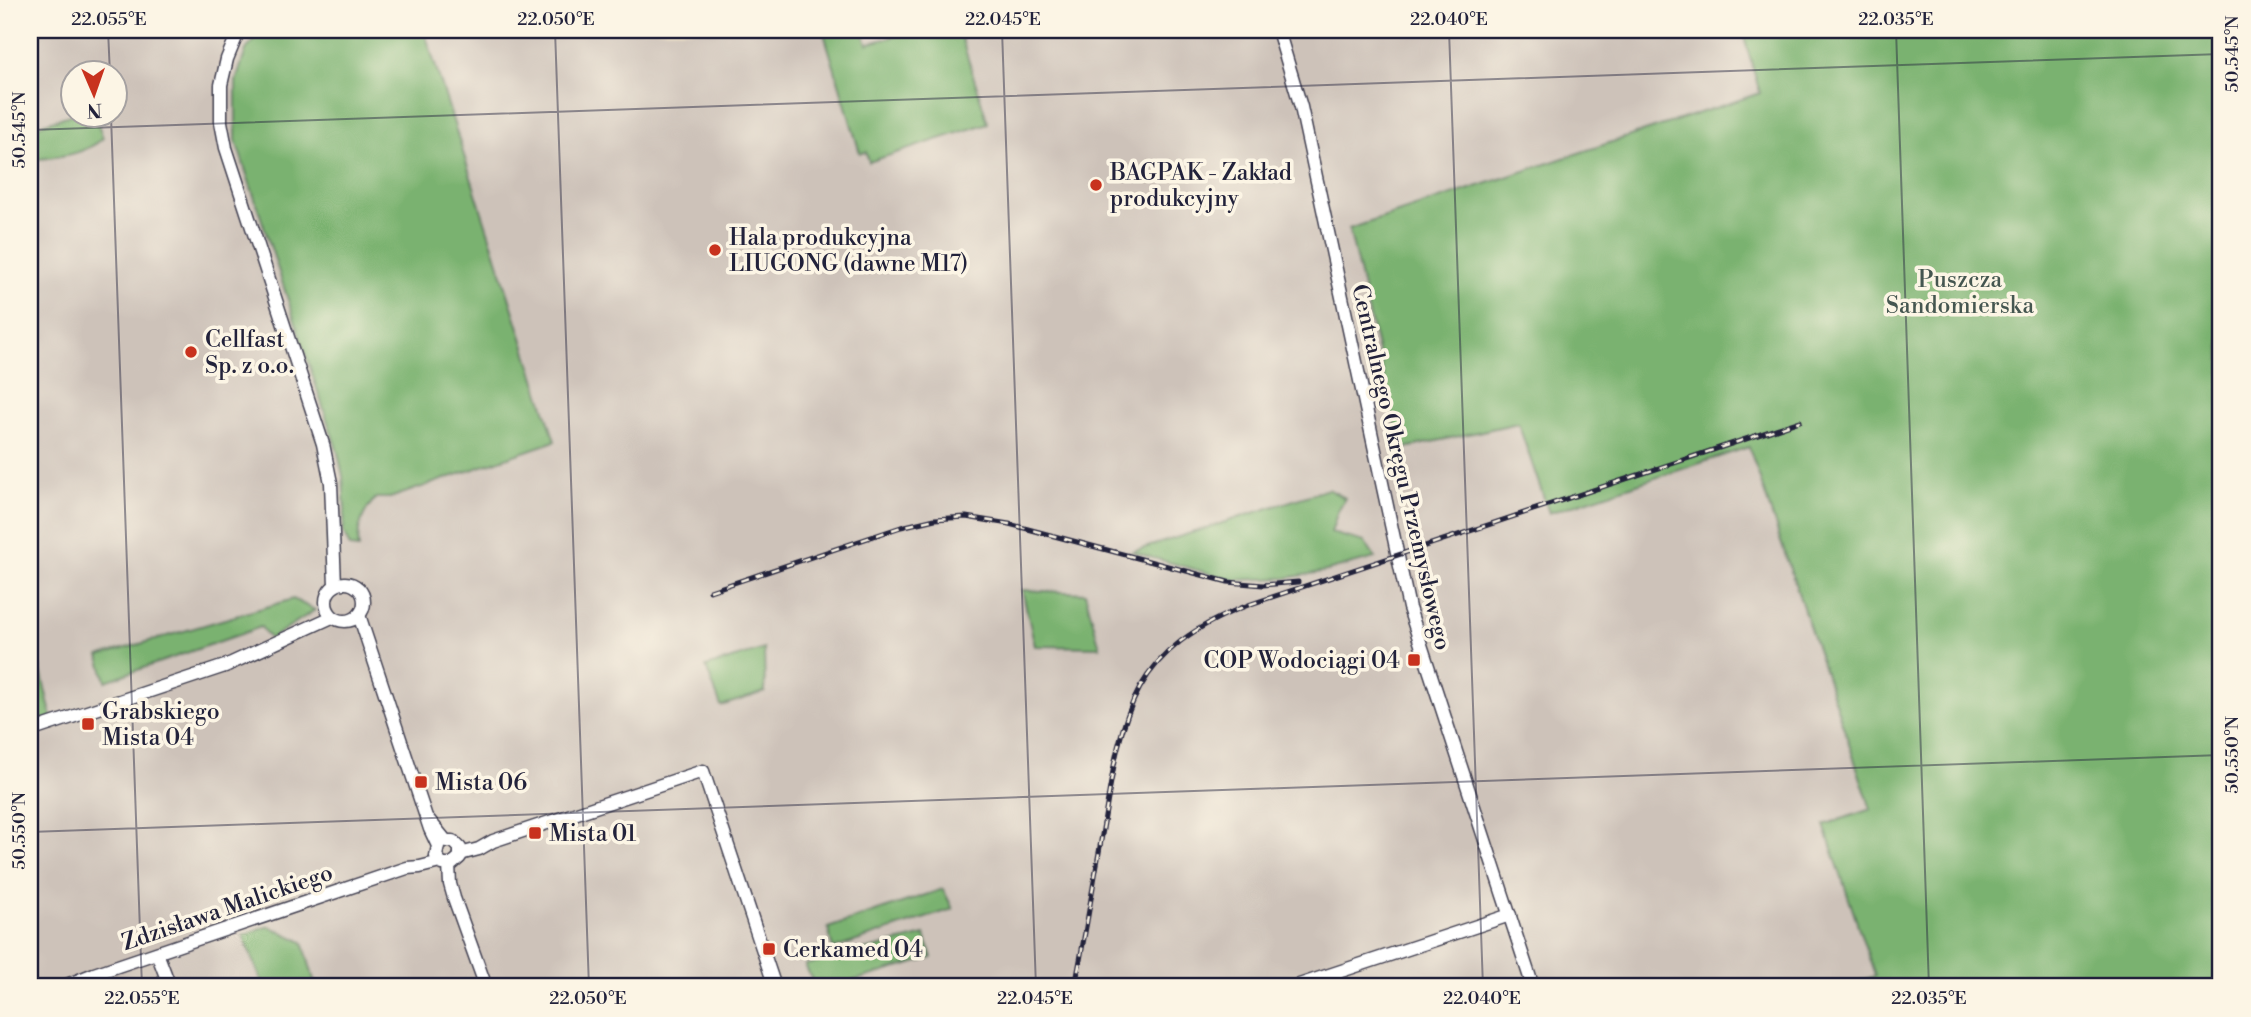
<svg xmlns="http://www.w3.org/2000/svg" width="2251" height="1017" font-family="'Libre Bodoni',serif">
<rect width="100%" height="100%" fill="#fcf5e5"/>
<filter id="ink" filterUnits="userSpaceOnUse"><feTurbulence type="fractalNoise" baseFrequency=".0143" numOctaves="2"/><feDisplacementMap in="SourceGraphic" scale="14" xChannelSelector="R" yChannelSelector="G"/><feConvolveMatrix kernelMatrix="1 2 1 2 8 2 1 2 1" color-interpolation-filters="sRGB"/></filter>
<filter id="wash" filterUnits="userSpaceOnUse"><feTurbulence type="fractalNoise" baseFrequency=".00686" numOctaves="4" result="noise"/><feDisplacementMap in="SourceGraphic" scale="28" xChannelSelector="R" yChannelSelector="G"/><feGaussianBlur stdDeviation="1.57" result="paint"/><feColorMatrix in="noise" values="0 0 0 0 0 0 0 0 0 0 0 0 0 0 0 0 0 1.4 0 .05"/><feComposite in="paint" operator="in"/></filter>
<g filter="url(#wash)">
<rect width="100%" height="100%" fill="#f2e3c5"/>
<path fill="#cdc2b9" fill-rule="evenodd" d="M30 30H1742L1760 93 1349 230 1401 449 1518 422 1550 513 1749 447 1871 809 1825 826 1875 977 1842 987H30ZM74 74H116V116H74Z"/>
<g fill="#7ab26f" stroke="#4e6a55" stroke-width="2">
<path d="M262 30H424L555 441 390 498H376C363 511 356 529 359 548L350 547 343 532 345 511 343 476 338 453 236 141V81L246 50Z"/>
<polygon points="823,30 862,30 867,44 916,30 959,30 988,123 869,162 866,152 860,153"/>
<polygon points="1742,30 2221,30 2221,987 1842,987 1875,976 1824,825 1871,809 1749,447 1549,513 1518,423 1401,449 1349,229 1760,93"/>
<path d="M73 114 74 116H95L103 138C84 156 54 157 30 160V128Z"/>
<polygon points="1328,489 1345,498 1337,513 1331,533 1365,542 1375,558 1327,571 1287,578 1233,580 1132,552"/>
<polygon points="1022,590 1085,593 1100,647 1035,646"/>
<polygon points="293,599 315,610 270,639 261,627 106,681 99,656"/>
<polygon points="764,649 765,692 721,706 706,667"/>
<polygon points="40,667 52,718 30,725 30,670"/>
<polygon points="943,889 953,909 833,949 828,928"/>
<polygon points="269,926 303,942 316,987 264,987 243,935"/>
<polygon points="925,935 932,958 832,987 815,987 805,965"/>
</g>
</g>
<g filter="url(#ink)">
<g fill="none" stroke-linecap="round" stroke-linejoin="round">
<g stroke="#413f50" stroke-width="15">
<g id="minor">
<polyline points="239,30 227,59 221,85 221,122 226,148 323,444 331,483 335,585"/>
<polyline points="1278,30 1301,107 1409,608 1533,987"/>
<circle cx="345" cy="602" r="19"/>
<polyline points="359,615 430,829 438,846 436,856 442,864 452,864 460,857 460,848 453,841 446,841 428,819"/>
<polyline points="30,731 225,666 332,617"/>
<polyline points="460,854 479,849 493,841 703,771 775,987"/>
<polyline points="449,865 450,884 454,898 486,987"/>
<polyline points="157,953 170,987"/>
<polyline points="62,987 94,974 407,868 420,867 440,862"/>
<polyline points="1293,987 1510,915"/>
</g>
</g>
<use href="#minor" stroke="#fff" stroke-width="12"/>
<g stroke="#22223b" stroke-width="5">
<g id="rail">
<polyline points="710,591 901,527 935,519 966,517 1009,524 1228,582 1263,585 1298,582"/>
<path d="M1075 987C1085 934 1094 882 1103 829 1122 712 1130 650 1251 604L1800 421"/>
</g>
</g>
<use href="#rail" stroke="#fcf5e5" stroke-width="2.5" stroke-dasharray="8" stroke-linecap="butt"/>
</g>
</g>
<path fill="none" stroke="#22223b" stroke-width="2" stroke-opacity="0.45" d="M108 30 110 74M555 30 589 987M1002 30 1036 987M1449 30 1483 987M1896 30 1929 987M111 116 142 987M30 130 2221 54M30 832 2221 755"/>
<g fill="#c8321e" stroke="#fcf5e5" stroke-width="2.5">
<circle cx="1096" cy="185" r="7"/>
<circle cx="715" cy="250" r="7"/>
<circle cx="191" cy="352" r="7"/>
<rect x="1407" y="653" width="14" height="14" rx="3.5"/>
<rect x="81" y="717" width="14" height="14" rx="3.5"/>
<rect x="414" y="775" width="14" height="14" rx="3.5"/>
<rect x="528" y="826" width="14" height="14" rx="3.5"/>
<rect x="762" y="942" width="14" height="14" rx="3.5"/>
</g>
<g text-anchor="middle" stroke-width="7" stroke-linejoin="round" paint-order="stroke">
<g font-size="23" fill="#22223b" stroke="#fcf5e5" text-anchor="start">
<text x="1110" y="180">BAGPAK - Zakład<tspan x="1110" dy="26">produkcyjny</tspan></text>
<text x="729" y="245">Hala produkcyjna<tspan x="729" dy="26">LIUGONG (dawne M17)</tspan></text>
<text x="205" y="347">Cellfast<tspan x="205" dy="26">Sp. z o.o.</tspan></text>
<text x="1400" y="668" text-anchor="end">COP Wodociągi 04</text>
<text x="102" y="719">Grabskiego<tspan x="102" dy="26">Mista 04</tspan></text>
<text x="435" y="790">Mista 06</text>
<text x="549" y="841">Mista 01</text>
<text x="783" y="957">Cerkamed 04</text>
</g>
<g font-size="23" fill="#455650" stroke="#fcf5e5">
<text x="1960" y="287">Puszcza<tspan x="1960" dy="26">Sandomierska</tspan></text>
</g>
<g font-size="23" fill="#22223b" stroke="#fcf5e5">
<text transform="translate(1402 467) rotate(77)" y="8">Centralnego Okręgu Przemysłowego</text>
<text transform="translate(227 907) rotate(-19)" y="8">Zdzisława Malickiego</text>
</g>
</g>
<rect width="2251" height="1017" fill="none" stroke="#fcf5e5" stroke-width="77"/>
<g transform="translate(94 94) rotate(178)"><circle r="33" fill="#fcf5e5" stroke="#a5a1a1" stroke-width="2"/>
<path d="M0-5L12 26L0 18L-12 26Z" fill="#c8321e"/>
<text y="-10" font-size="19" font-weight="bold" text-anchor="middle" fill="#22223b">N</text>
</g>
<rect x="38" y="38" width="2174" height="940" fill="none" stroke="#22223b" stroke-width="2.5"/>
<g font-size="18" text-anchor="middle" fill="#22223b">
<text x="109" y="25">22.055°E</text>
<text x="556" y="25">22.050°E</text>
<text x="1003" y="25">22.045°E</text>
<text x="1449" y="25">22.040°E</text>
<text x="1896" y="25">22.035°E</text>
<text transform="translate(2232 54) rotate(-90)" y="6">50.545°N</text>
<text transform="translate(19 130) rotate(-90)" y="6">50.545°N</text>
<text transform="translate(2232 755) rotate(-90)" y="6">50.550°N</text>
<text transform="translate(19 831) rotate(-90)" y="6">50.550°N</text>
<text x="142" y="1004">22.055°E</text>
<text x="588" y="1004">22.050°E</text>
<text x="1035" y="1004">22.045°E</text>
<text x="1482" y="1004">22.040°E</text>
<text x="1929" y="1004">22.035°E</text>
</g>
</svg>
